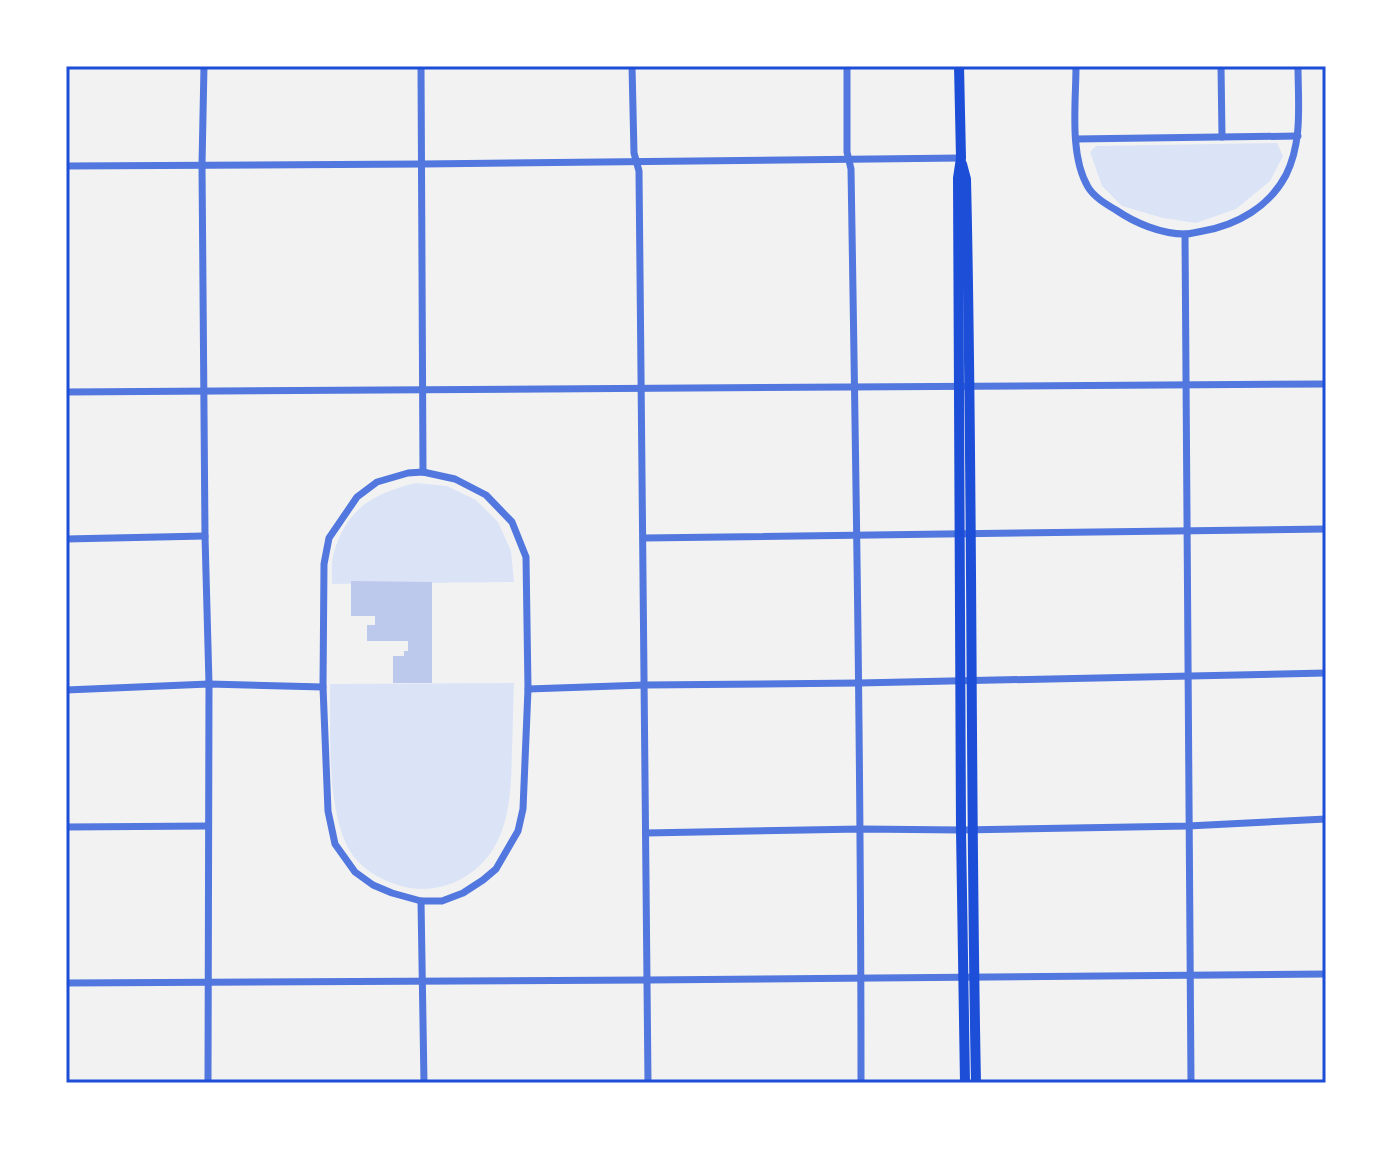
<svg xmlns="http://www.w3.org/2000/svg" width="1392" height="1149" font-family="Poppins,sans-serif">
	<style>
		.green { fill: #dbe4f7 }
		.building { fill: #bdc9ec }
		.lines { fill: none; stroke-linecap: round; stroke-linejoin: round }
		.minor { stroke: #5277de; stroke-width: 7 }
		.secondary { stroke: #1d4ed8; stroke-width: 10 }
		.neatline { fill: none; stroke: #1d4ed8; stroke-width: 3 }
	</style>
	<rect width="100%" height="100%" fill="#f2f2f2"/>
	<!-- green -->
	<g class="green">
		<path d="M 1277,143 L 1283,156 L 1270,181 L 1236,209 L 1196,223 L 1163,218 L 1122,206 L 1102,186 L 1090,152 L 1096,146 Z"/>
		<path d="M 416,483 L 447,486 L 476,500 L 498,522 L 511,551 L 514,582 L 332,584 C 332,574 331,562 334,552 C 347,508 374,493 416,483 Z"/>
		<path d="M 514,683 C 513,705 513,727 512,750 C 511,798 510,851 463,878 C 447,887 429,891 410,888 C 385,883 359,870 347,846 C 326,802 331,732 330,684 Z"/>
	</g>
	<!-- building -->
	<path class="building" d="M 351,581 L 432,582 L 432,683 L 393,683 L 393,656 L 404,656 L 404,651 L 408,651 L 408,641 L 367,641 L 367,625 L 375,625 L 375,616 L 351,616 Z"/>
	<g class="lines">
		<!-- minor -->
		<g class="minor">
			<path d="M 204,66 L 202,165 L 205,536 L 209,684 L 208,1083"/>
			<path d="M 421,66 L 423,472"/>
			<path d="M 632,66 L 634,153 L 639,171 L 648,1083"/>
			<path d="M 847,66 L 847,152 L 851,169 C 856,473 861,778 861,1083"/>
			<path d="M 1076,66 C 1076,102 1069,155 1088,187 C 1094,197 1106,204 1116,210 C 1135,223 1161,234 1185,234 C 1190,234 1197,232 1203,231 C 1237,225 1269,207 1286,175 C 1303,141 1298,102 1298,66"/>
			<path d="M 1221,66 L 1222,137"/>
			<path d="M 1076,139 L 1298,136"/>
			<path d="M 66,166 L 423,164 L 961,158"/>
			<path d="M 1185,234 L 1191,1083"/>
			<path d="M 66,392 L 1326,384"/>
			<path d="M 423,472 L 455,479 L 486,495 L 512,522 L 526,557 L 528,689 L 523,809 L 518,831 L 496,869 L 483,880 L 463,893 L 442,901 L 421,901 L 392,893 L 373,885 L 355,872 L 335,844 L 328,811 L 323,687 L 324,564 L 329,538 L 357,497 L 377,482 L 408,473 Z"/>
			<path d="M 644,538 L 1326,529"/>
			<path d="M 66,539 L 205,536"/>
			<path d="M 528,689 L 645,685 L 859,683 L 1326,673"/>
			<path d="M 66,690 L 209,684 L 323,687"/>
			<path d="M 66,827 L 208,826"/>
			<path d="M 646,833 L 861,829 L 961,830 L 1188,826 L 1326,819"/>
			<path d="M 421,901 L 424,1083"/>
			<path d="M 66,983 L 647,980 L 1326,974"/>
		</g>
		<!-- secondary -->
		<g class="secondary">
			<path d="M 959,66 L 961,158 L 958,178 L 961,830 L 965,1083"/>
			<path d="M 962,164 L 966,179 C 973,480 970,782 976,1083"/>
		</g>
	</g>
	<!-- border -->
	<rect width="1392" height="1149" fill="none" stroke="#ffffff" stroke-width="136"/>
	<rect x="68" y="68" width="1256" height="1013" class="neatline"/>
</svg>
